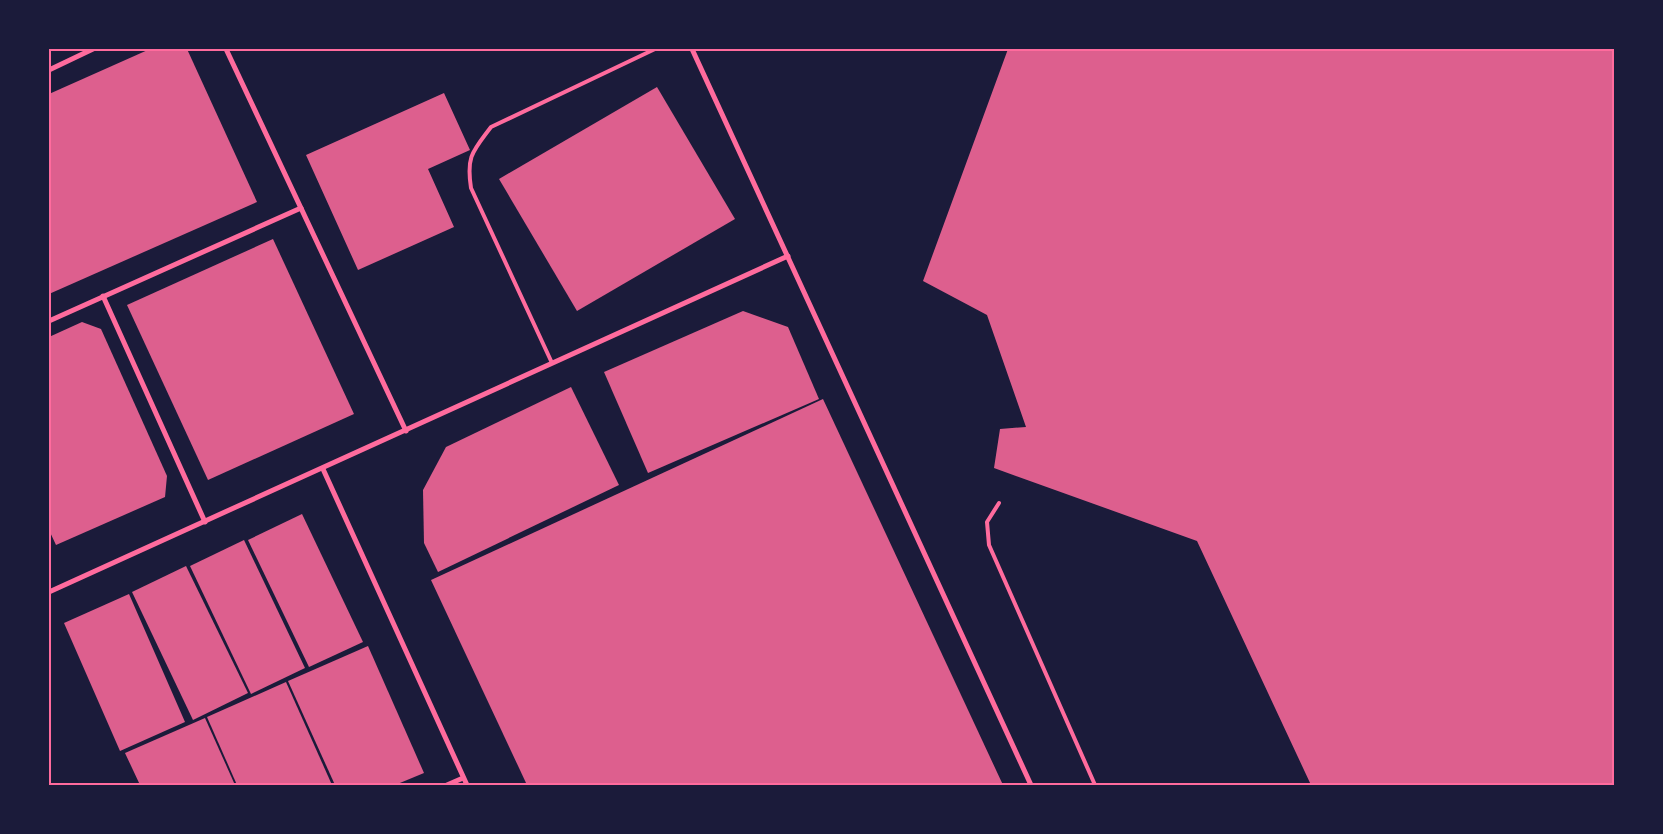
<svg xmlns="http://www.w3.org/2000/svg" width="1663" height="834" font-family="Signika,sans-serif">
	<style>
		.building { fill: #dd5f8e }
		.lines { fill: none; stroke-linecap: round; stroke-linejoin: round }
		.service { stroke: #ff6b9d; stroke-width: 4 }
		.minor { stroke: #ff6b9d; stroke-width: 5 }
		.neatline { fill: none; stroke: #ff6b9d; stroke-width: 2 }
	</style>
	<rect width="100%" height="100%" fill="#1b1b3a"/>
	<!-- building -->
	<g class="building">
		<path d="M 150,49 L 187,49 L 257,202 L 49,294 L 49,94 Z"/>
		<path d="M 1008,49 L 1614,49 L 1614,785 L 1311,785 L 1197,541 L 994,468 L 1000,429 L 1026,427 L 987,315 L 923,281 Z"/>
		<path d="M 657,87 L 735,219 L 577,311 L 499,179 Z"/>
		<path d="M 444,93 L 470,150 L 428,169 L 454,227 L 358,270 L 306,155 Z"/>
		<path d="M 273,239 L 354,414 L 208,480 L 127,305 Z"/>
		<path d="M 743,311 L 788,327 L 819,399 L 648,473 L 604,372 Z"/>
		<path d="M 82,322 L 101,329 L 167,476 L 165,497 L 56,545 L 49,530 L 49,337 Z"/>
		<path d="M 571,387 L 619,485 L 438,572 L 424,543 L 423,490 L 446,447 Z"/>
		<path d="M 823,399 L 1003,785 L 527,785 L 431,580 Z"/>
		<path d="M 302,514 L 363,642 L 309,667 L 248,540 Z"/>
		<path d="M 244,540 L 305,668 L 251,694 L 190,566 Z"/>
		<path d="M 186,566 L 248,693 L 193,720 L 132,592 Z"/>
		<path d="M 129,594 L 185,722 L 120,751 L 64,623 Z"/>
		<path d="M 368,646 L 424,773 L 395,785 L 335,785 L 288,681 Z"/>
		<path d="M 286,682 L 332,785 L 237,785 L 207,717 Z"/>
		<path d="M 205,718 L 235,785 L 140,785 L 125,753 Z"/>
	</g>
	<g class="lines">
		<!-- service -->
		<g class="service">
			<path d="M 552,363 L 471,188 C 466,156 473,151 491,127 L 655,49"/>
			<path d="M 999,503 L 987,522 L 989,545 L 1095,785"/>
		</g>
		<!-- minor -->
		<g class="minor">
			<path d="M 226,49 L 406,431"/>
			<path d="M 692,49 L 1031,785"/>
			<path d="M 49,70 L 93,49"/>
			<path d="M 103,296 L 205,522"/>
			<path d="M 49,321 L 301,208"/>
			<path d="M 323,469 L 467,785"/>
			<path d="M 49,592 L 788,256"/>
			<path d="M 447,785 L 463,778"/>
		</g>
	</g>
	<!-- border -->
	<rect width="1663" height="834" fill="none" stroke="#1b1b3a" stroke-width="100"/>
	<rect x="50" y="50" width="1563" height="734" class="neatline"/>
</svg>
